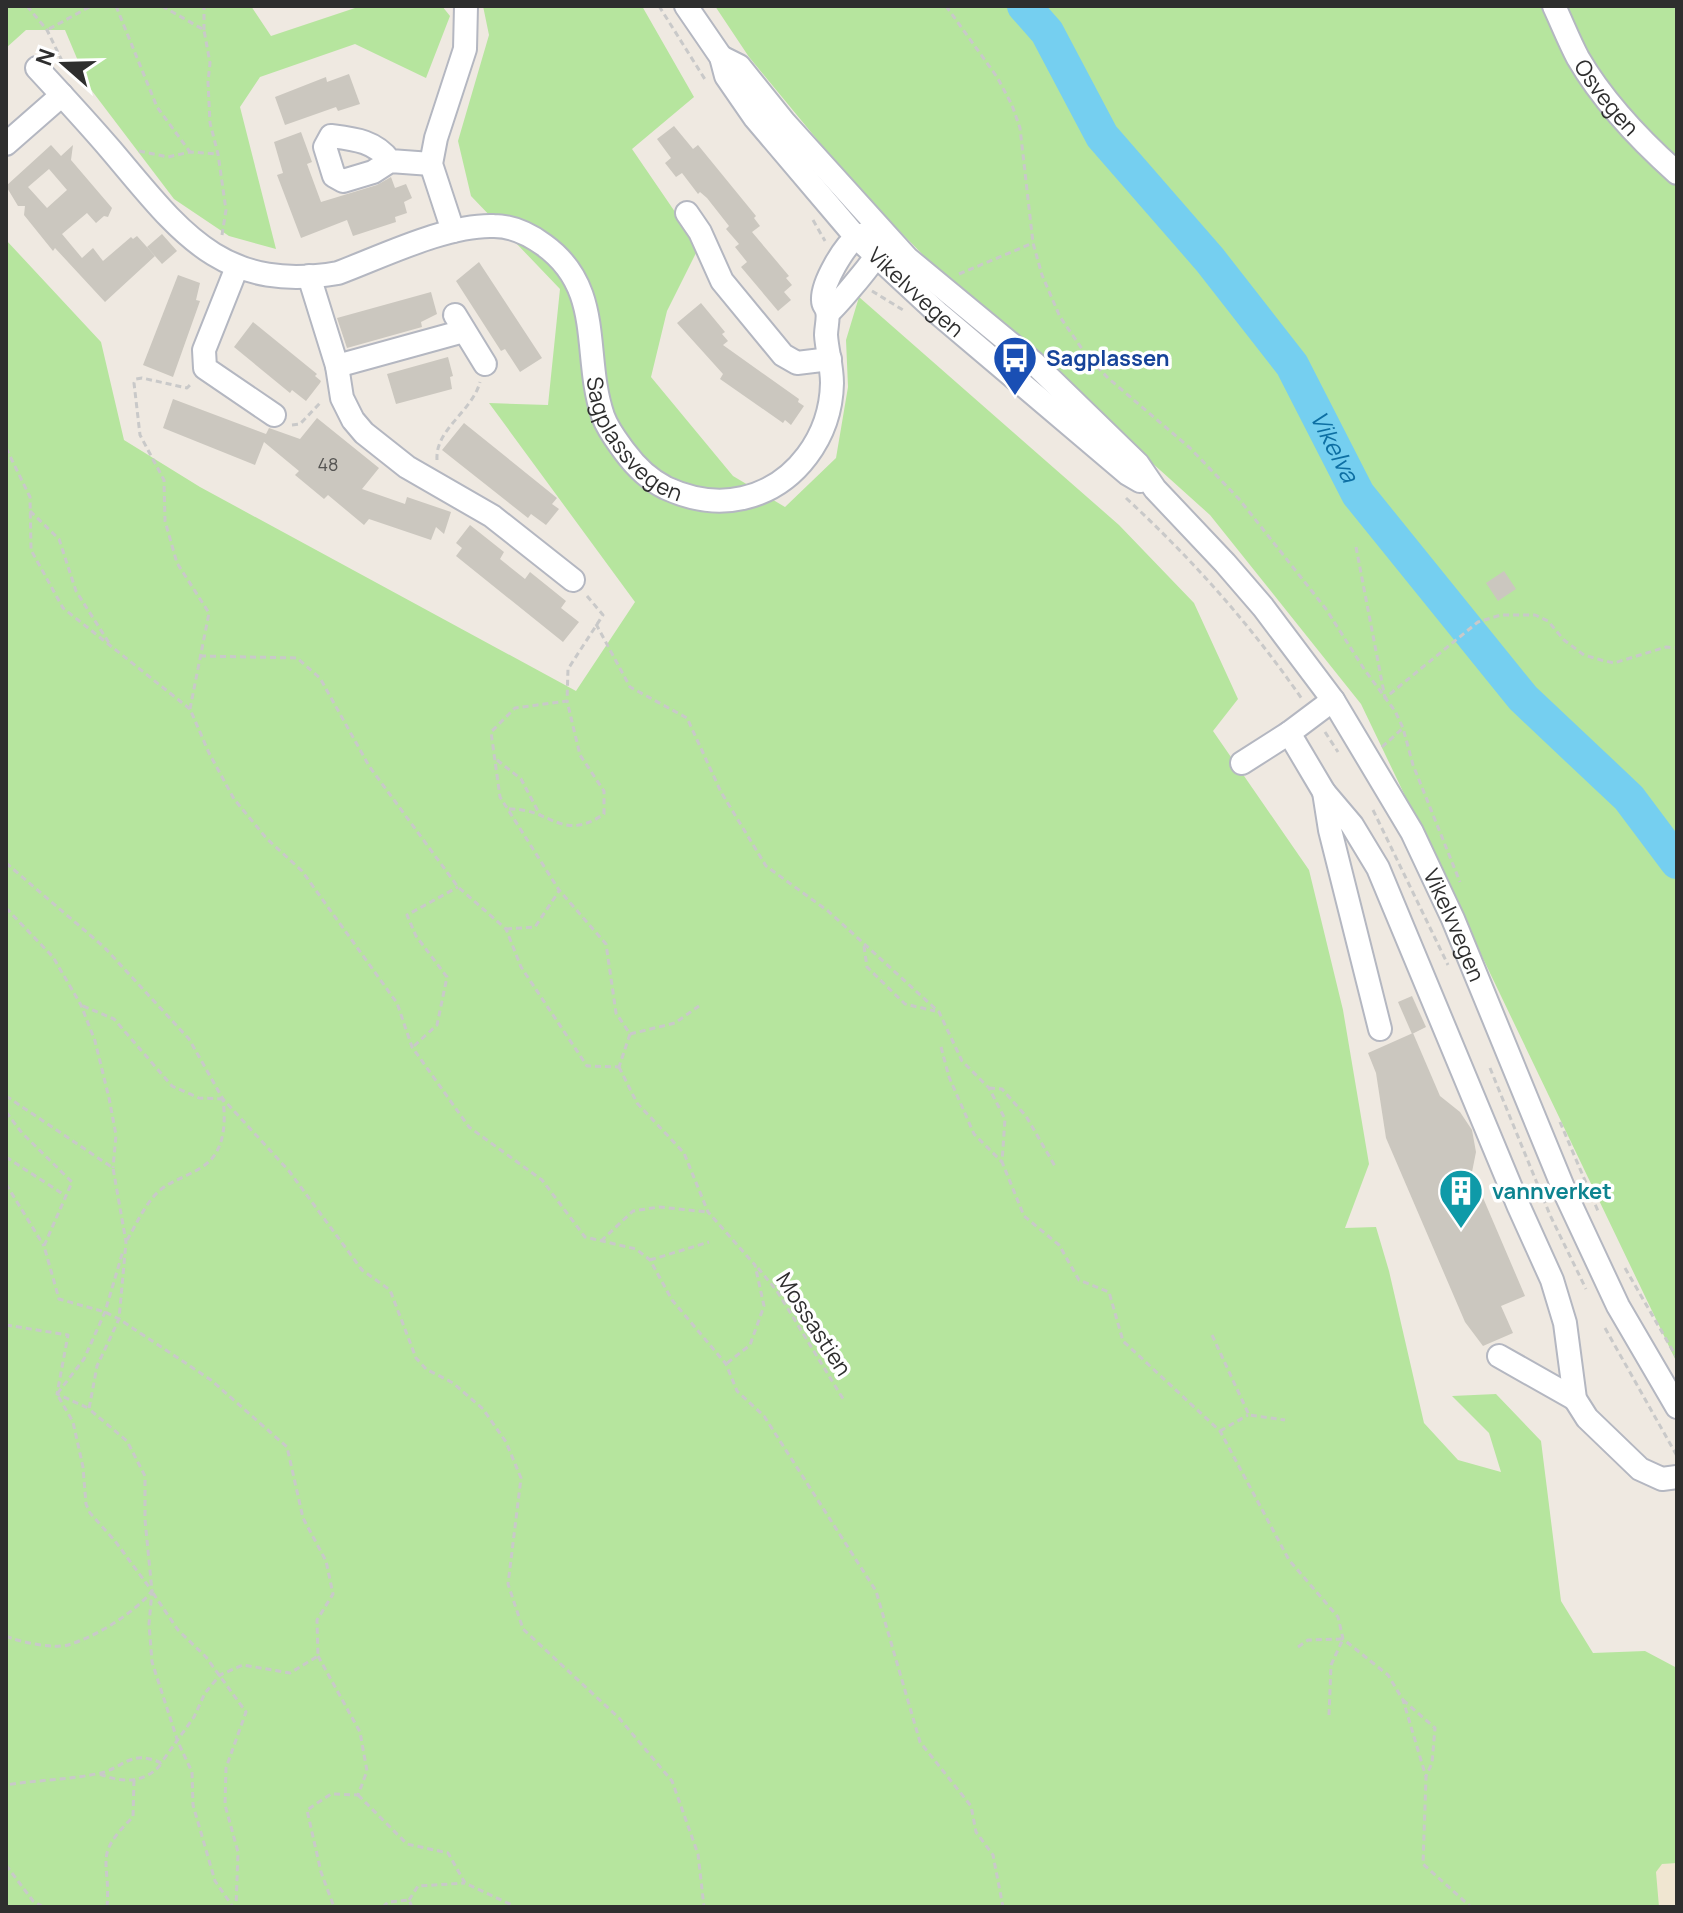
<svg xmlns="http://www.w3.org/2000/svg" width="1683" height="1913" font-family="Manrope,sans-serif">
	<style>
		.education { fill: #f0e6d1 }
		.green { fill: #b6e59e }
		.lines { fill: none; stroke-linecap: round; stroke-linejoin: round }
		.river { stroke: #75cff0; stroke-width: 34 }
		.building { fill: #cbc7bf; fill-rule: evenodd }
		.minor-casing { stroke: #b4b7c1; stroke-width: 26 }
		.path { stroke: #c9c9c9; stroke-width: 3; stroke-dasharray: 6 4; stroke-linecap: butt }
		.minor { stroke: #fff; stroke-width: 22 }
		.labels { text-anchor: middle; stroke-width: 7; stroke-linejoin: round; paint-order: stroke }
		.number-label { font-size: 18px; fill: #555452 }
		.street-label { font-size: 22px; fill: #2e2e2e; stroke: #fff }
		.transit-label { font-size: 22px; font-weight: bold; fill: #164399; stroke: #fff; text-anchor: start }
		.culture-label { font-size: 22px; font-weight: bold; fill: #0d838f; stroke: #fff; text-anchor: start }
		.water-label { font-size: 24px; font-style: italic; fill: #0d6fa3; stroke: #fff }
	</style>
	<rect width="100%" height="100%" fill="#efe9e1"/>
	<!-- education -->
	<path class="education" d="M 1677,1857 L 1677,1907 L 1646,1907 L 1650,1860 Z"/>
	<!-- green -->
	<g class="green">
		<path d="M 6,6 L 251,6 L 271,36 L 361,6 L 442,6 L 450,16 L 426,78 L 355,44 L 260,77 L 240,107 L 276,249 L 229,236 L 174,199 L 89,87 L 65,30 L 26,30 L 6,48 Z"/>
		<path d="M 483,6 L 642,6 L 694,97 L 632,149 L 699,247 L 667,311 L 651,377 L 733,476 L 785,507 L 836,458 L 848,387 L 846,340 L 859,297 L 1119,525 L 1194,603 L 1238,699 L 1213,731 L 1309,870 L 1343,1010 L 1369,1164 L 1345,1228 L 1376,1227 L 1389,1271 L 1424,1423 L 1458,1460 L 1501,1472 L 1489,1433 L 1452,1396 L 1496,1394 L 1541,1441 L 1561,1601 L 1593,1653 L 1645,1651 L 1677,1668 L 1677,1863 L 1662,1864 L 1656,1872 L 1659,1907 L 6,1907 L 6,240 L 101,342 L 124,440 L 200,487 L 576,691 L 635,602 L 489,403 L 548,405 L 560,289 L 471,196 L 458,141 L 489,35 Z"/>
		<path d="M 715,6 L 1677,6 L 1677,1363 L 1361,704 L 1210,515 L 941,273 L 857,188 L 749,57 Z"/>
	</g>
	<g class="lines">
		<!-- river -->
		<path class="river" id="s1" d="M 1024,6 L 1047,32 L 1102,136 L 1210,260 L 1292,365 L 1358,494 L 1523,698 L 1629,798 L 1677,862"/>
	</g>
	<!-- building -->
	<g class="building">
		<path d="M 349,74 L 360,104 L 338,111 L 336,107 L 285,125 L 275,97 L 326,77 L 327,82 Z"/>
		<path d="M 674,126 L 693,149 L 698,145 L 756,216 L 754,218 L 760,226 L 752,232 L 789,276 L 786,278 L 792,285 L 784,292 L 791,300 L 778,311 L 741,267 L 747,262 L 735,247 L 739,244 L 726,229 L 729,226 L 707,198 L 700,192 L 698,194 L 682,173 L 676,177 L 665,163 L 671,158 L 657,139 Z"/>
		<path d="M 301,132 L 312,162 L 307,164 L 321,202 L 377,185 L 391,177 L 395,188 L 406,184 L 412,198 L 404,202 L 407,213 L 395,217 L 396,222 L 353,236 L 347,220 L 301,238 L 277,175 L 283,173 L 274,142 Z"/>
		<path d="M 51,145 L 61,156 L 73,145 L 71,160 L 112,208 L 108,217 L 104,216 L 96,223 L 87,213 L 62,234 L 82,258 L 93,248 L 103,261 L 131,237 L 133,239 L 137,236 L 155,256 L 105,302 L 55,248 L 53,251 L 24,215 L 25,206 L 18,206 L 6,186 ZM 49,169 L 67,190 L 47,208 L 28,187 Z"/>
		<path d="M 162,234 L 177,251 L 162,264 L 147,247 Z"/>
		<path d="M 479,262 L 542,358 L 520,372 L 505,349 L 501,351 L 456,281 Z"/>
		<path d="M 178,275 L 200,283 L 196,300 L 200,301 L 173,377 L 143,365 Z"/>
		<path d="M 431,292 L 437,314 L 421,322 L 422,327 L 347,348 L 337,318 Z"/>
		<path d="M 701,303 L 725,332 L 722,334 L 728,341 L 723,345 L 799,399 L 798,402 L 804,406 L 791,425 L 785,420 L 783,423 L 720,379 L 723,374 L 677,323 Z"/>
		<path d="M 253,322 L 317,374 L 315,376 L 321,381 L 320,383 L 306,401 L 292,390 L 290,393 L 234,347 Z"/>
		<path d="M 448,357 L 453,376 L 450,377 L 452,389 L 396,404 L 387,374 Z"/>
		<path d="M 173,399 L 266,434 L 269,428 L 300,439 L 317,418 L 379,468 L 362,489 L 405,504 L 407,497 L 451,512 L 444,534 L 436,527 L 431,540 L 369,519 L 364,525 L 328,495 L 324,499 L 295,475 L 299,471 L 264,442 L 255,465 L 163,428 Z"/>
		<path d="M 464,423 L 557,498 L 552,504 L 559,509 L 546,525 L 531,514 L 528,518 L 442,450 Z"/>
		<path d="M 470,525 L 504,552 L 500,559 L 525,579 L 530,572 L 566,601 L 561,608 L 579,622 L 563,642 L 456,556 L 462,548 L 456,543 Z"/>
		<path d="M 1504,571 L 1516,589 L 1498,601 L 1486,583 Z"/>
		<path d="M 1412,996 L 1426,1027 L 1412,1034 L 1398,1002 Z"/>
		<path d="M 1413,1033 L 1440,1096 L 1460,1112 L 1472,1130 L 1476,1152 L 1472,1172 L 1525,1296 L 1501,1306 L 1513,1333 L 1483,1346 L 1465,1322 L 1386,1138 L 1376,1073 L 1368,1053 Z"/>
	</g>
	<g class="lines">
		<!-- minor casing -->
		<g class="minor-casing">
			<g id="minor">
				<path id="s2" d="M 686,6 L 721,57 L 726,76 L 755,118 L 856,237 L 939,314 L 1128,474 L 1140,481"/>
				<path id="s3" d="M 1554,6 C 1562,23 1569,41 1578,58 C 1603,101 1640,140 1677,173"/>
				<path id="s4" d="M 721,57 L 739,66 L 784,122 L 907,258 L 1034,363 L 1138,464 L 1155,489 L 1225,563 L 1263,607 L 1333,700 L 1412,832 L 1453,919 L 1567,1197 L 1618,1306 L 1677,1407"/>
				<path id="s5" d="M 37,68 C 62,95 87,122 111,150 C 178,229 221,294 338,273 C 381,257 448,224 494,226 C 512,226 529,234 544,245 C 605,289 582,355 603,416 C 608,430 617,441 625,452 C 636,467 650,480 666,488 C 690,499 717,504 743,498 C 796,486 831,436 832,383 C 832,366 827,351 826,335 C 826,327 829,318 827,311 C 825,304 823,306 823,300 C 822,283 844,246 857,237 C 863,233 874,232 881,230"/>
				<path d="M 6,144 L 62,95"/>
				<path d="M 390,161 L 373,172 L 343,181 L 334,176 L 325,147 L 331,136 C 355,139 375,141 390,161 L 431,164"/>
				<path d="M 687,213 L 700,232 L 722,281 L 783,355 L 797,363 L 830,359"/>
				<path d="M 453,231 L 431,164 L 436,138 L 465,49 L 466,6"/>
				<path d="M 237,267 L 204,350 L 205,368 L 274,415"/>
				<path d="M 309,276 L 337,366 L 342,398 L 353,420 L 364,433 L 407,467 L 492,516 L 573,580"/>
				<path d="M 828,313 C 834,309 871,265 875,257 C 876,256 877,246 878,244"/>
				<path d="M 455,315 L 485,364"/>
				<path d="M 337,366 L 464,331"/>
				<path d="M 1333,700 L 1289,733 L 1324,792 L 1352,825 L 1378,868 L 1519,1207 L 1552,1280 L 1565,1323 L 1575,1399 L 1587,1418 L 1640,1469 L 1662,1479 L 1677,1477"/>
				<path d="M 1242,763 L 1289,733"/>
				<path d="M 1324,792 L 1330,830 L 1380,1029"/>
				<path d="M 1499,1356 L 1575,1399"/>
			</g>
		</g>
		<!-- path -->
		<g class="path">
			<path d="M 27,6 L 47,30 L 65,67"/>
			<path d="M 116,6 L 157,107 L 190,152"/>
			<path d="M 162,6 L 204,30 L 210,63 L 208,82 L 210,123 L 218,154 L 226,210 L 222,235"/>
			<path d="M 659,6 L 706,81"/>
			<path d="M 946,6 L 997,77 L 1012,105 L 1020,128 L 1033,243 L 1042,275 L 1060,317 L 1087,356 L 1108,378 L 1190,448 L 1239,499 L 1326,609 L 1364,669 L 1395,711 L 1403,728 L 1413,765 L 1460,882"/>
			<path d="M 49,29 L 91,6"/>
			<path d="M 204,30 L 204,6"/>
			<path d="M 139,151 L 168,157 L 190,152 L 218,154"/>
			<path d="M 813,220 L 825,241"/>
			<path d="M 959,274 L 1033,243"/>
			<path d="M 872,291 L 903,310"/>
			<path d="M 292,425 L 300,424 L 322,401"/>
			<path d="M 6,448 L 30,497 L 31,550 L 63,608 L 190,709 L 209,753 L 234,799 L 267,839 L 302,871 L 397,1003 L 412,1047 L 469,1127 L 542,1180 L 585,1237 L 636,1249 L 650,1260 L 672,1300 L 726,1364 L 737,1391 L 764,1416 L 876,1591 L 920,1742 L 971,1806 L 976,1832 L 993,1855 L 1003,1907"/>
			<path d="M 437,460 C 435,429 472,412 480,382"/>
			<path d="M 1126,498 C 1192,559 1250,624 1302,699"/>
			<path d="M 30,511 L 59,539 L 76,591 L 111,646"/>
			<path d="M 1356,547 L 1385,698 L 1478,622 L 1501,615 L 1535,615 L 1548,621 L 1564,640 L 1584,655 L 1601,660 L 1614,663 L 1666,647 L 1677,648"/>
			<path d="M 587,596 L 603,615 L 568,669 L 567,701 L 515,708 L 491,732 L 500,797 L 559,890 L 606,944 L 616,1013 L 630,1034 L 619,1067"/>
			<path d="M 596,624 L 630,687 L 687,718 L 721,792 L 766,866 L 828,911 L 939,1012 L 962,1061 L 989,1088 L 1005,1119 L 1002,1162 L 1024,1216 L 1059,1245 L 1079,1280 L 1109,1292 L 1123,1341 L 1220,1431 L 1289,1560 L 1338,1617 L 1343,1639 L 1388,1675 L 1403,1700 L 1426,1777 L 1423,1864 L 1471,1907"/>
			<path d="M 200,656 L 297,658 L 320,678 L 369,766 L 458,887 L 506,929 L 521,967 L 587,1066 L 619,1067"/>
			<path d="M 190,709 L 209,613 L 177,563 L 165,521 L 164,480 L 140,435 L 134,383 L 136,379 L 142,378 L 187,388 L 191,384"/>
			<path d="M 1325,732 L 1338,752"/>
			<path d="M 1382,747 L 1403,728"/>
			<path d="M 497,760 L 521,779 L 540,815"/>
			<path d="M 509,809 C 551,808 561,843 604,814 L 604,791 L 580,755 L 567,701"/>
			<path d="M 1373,810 L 1448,965"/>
			<path d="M 6,863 L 104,947 L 189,1039 L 223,1099 L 289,1171 L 362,1270 L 390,1290 L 416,1358 L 426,1369 L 453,1383 L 483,1409 L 506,1442 L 521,1478 L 508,1584 L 523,1629 L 619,1718 L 672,1781 L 698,1854 L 704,1907"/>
			<path d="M 6,908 L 53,957 L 81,1005 L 95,1041 L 109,1098 L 116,1135 L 113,1168"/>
			<path d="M 506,929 L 535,927 L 559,891"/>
			<path d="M 864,946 L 867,967 L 905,1004 L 935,1011"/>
			<path d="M 83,1006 L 114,1019 L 172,1086 L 199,1098 L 223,1099"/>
			<path d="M 630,1034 L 675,1023 L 699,1006"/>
			<path d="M 414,1046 L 437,1025 L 447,977 L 416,936 L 407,915 L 458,887"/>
			<path d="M 941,1047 L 949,1077 L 974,1134 L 1002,1162"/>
			<path d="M 619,1067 L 637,1103 L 684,1153 L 708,1212 L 755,1265 L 764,1306 L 750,1345 L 726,1364"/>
			<path d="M 1490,1068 L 1550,1215 L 1586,1289"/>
			<path d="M 989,1088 L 1002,1089 L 1026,1116 L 1056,1168"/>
			<path d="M 6,1096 L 113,1168 L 126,1242 L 119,1319 L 97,1366 L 89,1409 L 127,1441 L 145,1476 L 145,1520 L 152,1591 L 149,1624 L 152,1662 L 178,1742 L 192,1772 L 193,1805 L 215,1881 L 233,1907"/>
			<path d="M 6,1112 L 22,1133 L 72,1182 L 44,1246 L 59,1299 L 105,1312 L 119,1319 L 211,1380 L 287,1447 L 303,1518 L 326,1561 L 333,1594 L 317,1620 L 318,1656 L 290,1673 L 243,1665 L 220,1675 L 205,1693 L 194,1717 L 161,1763 C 129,1748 123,1770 96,1774 C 66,1780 36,1780 6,1785"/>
			<path d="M 1560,1122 L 1598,1211"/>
			<path d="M 6,1157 L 66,1196"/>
			<path d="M 6,1184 L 44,1246"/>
			<path d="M 127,1240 C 136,1225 145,1204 158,1192 C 171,1180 187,1177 202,1167 C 225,1153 226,1123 223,1099"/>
			<path d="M 601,1241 L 633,1211 L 659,1207 L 708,1212"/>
			<path d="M 650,1260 L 709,1242"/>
			<path d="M 758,1268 L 777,1291 L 845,1402"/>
			<path d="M 1625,1268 L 1677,1358"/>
			<path d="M 6,1325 L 68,1335 L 57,1394 L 88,1408"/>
			<path d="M 1605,1328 L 1677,1456"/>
			<path d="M 1212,1335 L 1249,1415 L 1285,1420"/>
			<path d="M 1220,1431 L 1248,1415"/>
			<path d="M 153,1593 L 178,1630 L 206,1657 L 246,1712 L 226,1768 L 225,1805 L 238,1852 L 236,1907"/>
			<path d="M 6,1636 C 18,1642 55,1649 68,1645 C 97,1636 133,1614 152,1591 L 115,1541 L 90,1513 L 86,1504 L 83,1467 L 73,1422 L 57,1394 L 84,1359 L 105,1312 L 123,1251"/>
			<path d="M 1298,1647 L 1308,1640 L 1343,1639 L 1331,1665 L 1329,1715"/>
			<path d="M 318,1656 L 360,1732 L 367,1771 L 358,1795 L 331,1794 L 307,1810 L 321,1872 L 334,1907"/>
			<path d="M 1403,1700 L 1435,1728 L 1432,1763 L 1426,1776"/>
			<path d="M 100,1774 C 121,1783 145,1784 161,1764"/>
			<path d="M 358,1795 L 407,1844 L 448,1853 L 465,1883 L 516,1907"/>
			<path d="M 6,1865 L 33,1901 L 43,1907"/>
			<path d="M 409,1900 L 418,1886 L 465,1883"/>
			<path d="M 107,1907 C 111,1859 92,1857 133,1817 L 134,1780"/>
			<path d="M 383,1907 L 388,1902 L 409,1900 L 412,1907"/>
		</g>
		<!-- minor -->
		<use href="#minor" class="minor"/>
	</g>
	<!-- icons -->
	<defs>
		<g id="bus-pin" transform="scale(2.3)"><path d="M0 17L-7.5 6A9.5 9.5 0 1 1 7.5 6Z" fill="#1a4fb4" stroke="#fff"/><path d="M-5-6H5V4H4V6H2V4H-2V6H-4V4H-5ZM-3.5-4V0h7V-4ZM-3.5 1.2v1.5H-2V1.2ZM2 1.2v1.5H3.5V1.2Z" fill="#fff"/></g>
		<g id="building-pin" transform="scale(2.3)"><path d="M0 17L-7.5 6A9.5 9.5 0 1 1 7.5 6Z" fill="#0f9aa8" stroke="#fff"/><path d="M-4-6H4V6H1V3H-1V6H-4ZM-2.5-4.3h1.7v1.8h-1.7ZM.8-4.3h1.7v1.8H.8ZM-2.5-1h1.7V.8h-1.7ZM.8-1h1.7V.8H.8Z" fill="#fff"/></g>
	</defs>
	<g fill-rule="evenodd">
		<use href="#bus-pin" x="1015" y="358"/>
		<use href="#building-pin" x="1461" y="1191"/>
	</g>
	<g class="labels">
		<!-- number labels -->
		<g class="number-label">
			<text x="328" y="471">48</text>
		</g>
		<!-- street labels -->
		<g class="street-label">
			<text dy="8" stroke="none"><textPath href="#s3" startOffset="106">Osvegen</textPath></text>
			<text dy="8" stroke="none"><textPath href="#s2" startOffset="370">Vikelvvegen</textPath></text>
			<text dy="8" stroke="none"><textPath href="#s5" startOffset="828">Sagplassvegen</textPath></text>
			<text dy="8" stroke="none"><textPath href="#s4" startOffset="1148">Vikelvvegen</textPath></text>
			<text transform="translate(814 1324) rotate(57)" y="8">Mossastien</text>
		</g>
		<!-- transit labels -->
		<g class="transit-label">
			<text x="1046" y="366">Sagplassen</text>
		</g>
		<!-- culture labels -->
		<g class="culture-label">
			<text x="1492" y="1199">vannverket</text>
		</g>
		<!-- water labels -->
		<g class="water-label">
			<text dy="8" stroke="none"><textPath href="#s1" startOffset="542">Vikelva</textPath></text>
		</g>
	</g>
	<!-- border -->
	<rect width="1683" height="1913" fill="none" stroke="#2e2e2e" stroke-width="16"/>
	<!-- north arrow -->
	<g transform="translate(64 64) rotate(290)" stroke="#ffffff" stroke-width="6" paint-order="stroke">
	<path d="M0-6L14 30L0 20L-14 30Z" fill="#2e2e2e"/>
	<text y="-12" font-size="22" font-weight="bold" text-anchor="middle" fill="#2e2e2e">N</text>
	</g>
</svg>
